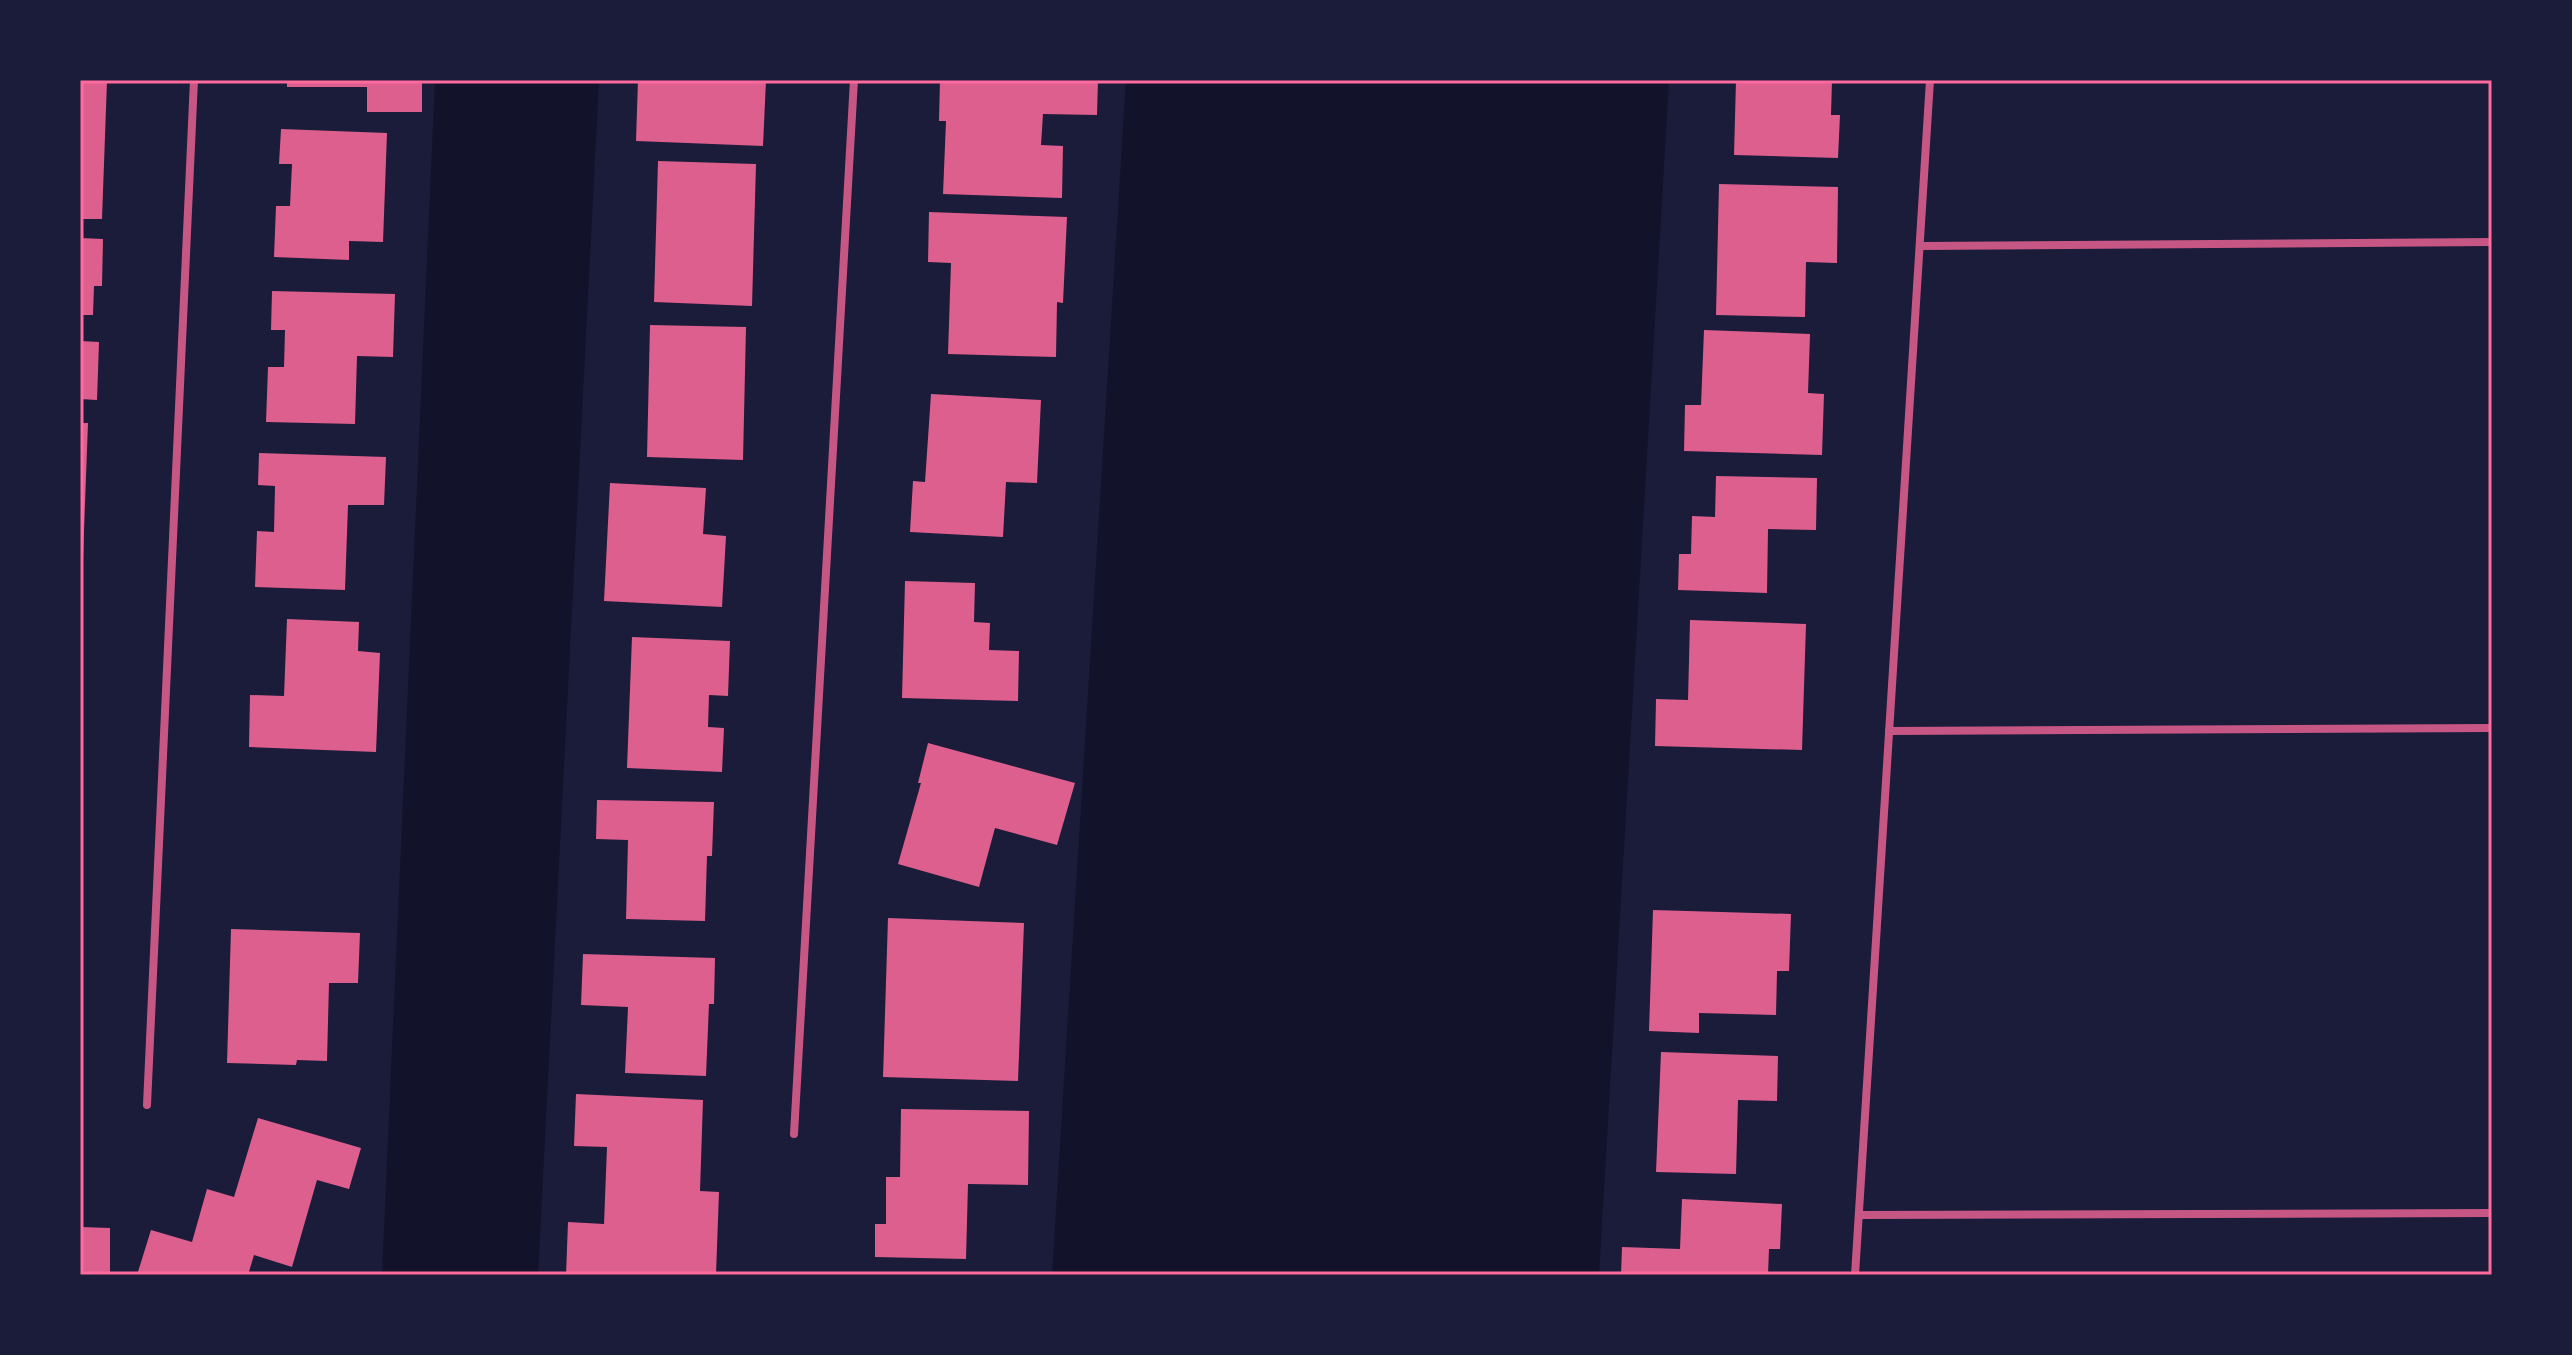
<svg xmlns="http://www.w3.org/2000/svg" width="2572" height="1355" font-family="Commissioner,sans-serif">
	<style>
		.water { fill: #12122b }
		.building { fill: #dd5f8e }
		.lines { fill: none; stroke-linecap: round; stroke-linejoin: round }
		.minor { stroke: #c65784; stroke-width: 8 }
		.neatline { fill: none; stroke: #ff6b9d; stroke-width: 3 }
	</style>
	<rect width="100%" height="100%" fill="#1b1b3a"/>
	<!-- water -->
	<g class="water">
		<path d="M 435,80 L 599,80 L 538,1275 L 382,1275 Z"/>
		<path d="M 1126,80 L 1669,80 L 1599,1275 L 1052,1275 Z"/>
	</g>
	<!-- building -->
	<g class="building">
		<path d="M 80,80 L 107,81 L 102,219 L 80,219 Z"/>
		<path d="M 287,80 L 422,80 L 422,112 L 367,112 L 367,87 L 287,87 Z"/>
		<path d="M 638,80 L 766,80 L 763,146 L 636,141 Z"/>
		<path d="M 940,80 L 1098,80 L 1097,115 L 1043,114 L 1041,145 L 1063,146 L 1062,198 L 943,194 L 946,121 L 939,121 Z"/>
		<path d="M 1736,80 L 1832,80 L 1831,115 L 1840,115 L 1838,158 L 1734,155 Z"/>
		<path d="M 281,129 L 387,133 L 383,242 L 349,241 L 349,260 L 274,257 L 276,206 L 290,206 L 292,164 L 279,164 Z"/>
		<path d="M 658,161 L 756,164 L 752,306 L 654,302 Z"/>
		<path d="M 1719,184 L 1838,187 L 1837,263 L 1806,262 L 1805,317 L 1716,315 Z"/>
		<path d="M 929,212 L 1067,217 L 1063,303 L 1057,302 L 1056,357 L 948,354 L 951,263 L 928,262 Z"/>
		<path d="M 80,238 L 103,239 L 102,286 L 94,286 L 93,315 L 80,315 Z"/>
		<path d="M 272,291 L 395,294 L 393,357 L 357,356 L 355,424 L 266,422 L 268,367 L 284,367 L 285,330 L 271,330 Z"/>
		<path d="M 650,325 L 746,327 L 743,460 L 647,457 Z"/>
		<path d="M 1704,330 L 1810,334 L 1808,393 L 1824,394 L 1822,455 L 1684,451 L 1685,405 L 1701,405 Z"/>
		<path d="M 80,341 L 99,342 L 97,400 L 80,399 Z"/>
		<path d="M 931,394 L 1041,400 L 1037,483 L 1006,482 L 1003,537 L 910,532 L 913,481 L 925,482 Z"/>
		<path d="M 80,423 L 88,423 L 83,558 L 80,558 Z"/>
		<path d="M 259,453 L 386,457 L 384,505 L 348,505 L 345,590 L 255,587 L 257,531 L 274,532 L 275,486 L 258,485 Z"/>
		<path d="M 1716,476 L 1817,478 L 1816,530 L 1768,529 L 1767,593 L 1678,590 L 1679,554 L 1691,554 L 1692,516 L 1715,517 Z"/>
		<path d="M 610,483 L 706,488 L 703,534 L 726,536 L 722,607 L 604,601 Z"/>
		<path d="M 905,581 L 975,583 L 974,622 L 990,623 L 989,650 L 1019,651 L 1018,701 L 902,698 Z"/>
		<path d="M 287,619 L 359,622 L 358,651 L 380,653 L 376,752 L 249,747 L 250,695 L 284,696 Z"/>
		<path d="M 1690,620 L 1806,624 L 1802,750 L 1655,746 L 1656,699 L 1688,700 Z"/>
		<path d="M 632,637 L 730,641 L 728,696 L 709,695 L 708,727 L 724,728 L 722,772 L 627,768 Z"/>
		<path d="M 928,743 L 1075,783 L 1057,845 L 995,828 L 979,887 L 898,864 L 921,783 L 918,783 Z"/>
		<path d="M 597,800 L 714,802 L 712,856 L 707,856 L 705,921 L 626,919 L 628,840 L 596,839 Z"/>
		<path d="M 1653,910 L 1791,914 L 1789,971 L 1777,971 L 1776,1015 L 1699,1013 L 1699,1033 L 1649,1031 Z"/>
		<path d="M 888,918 L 1024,923 L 1018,1081 L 883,1077 Z"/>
		<path d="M 231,929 L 360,933 L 358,983 L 329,983 L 327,1061 L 297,1060 L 296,1065 L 227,1063 Z"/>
		<path d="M 583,954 L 715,958 L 714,1004 L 709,1004 L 706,1076 L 625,1073 L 628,1007 L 581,1005 Z"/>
		<path d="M 1661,1052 L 1778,1056 L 1777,1101 L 1738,1100 L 1736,1174 L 1656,1172 Z"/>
		<path d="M 576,1094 L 703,1100 L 700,1191 L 719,1192 L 716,1275 L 566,1275 L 568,1222 L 604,1224 L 607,1147 L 574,1146 Z"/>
		<path d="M 901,1109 L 1029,1111 L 1028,1185 L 968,1184 L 966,1259 L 875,1257 L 875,1224 L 886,1224 L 886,1177 L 900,1177 Z"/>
		<path d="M 258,1118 L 361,1148 L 349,1189 L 317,1180 L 292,1267 L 254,1255 L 248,1275 L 137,1275 L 151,1230 L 192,1242 L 207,1189 L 234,1197 Z"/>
		<path d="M 1682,1199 L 1782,1204 L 1780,1249 L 1769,1249 L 1768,1275 L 1621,1275 L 1622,1247 L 1680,1249 Z"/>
		<path d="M 80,1227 L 110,1228 L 110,1275 L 80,1275 Z"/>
	</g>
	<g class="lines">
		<!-- minor -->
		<g class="minor">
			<path d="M 1920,246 L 2492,242"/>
			<path d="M 1889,731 L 2492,728"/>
			<path d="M 147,1105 L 194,80"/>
			<path d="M 794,1134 L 854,80"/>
			<path d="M 1859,1215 L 2492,1213"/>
			<path d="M 1855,1275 L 1930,80"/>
		</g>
	</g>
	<!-- border -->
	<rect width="2572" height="1355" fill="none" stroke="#1b1b3a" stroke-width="164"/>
	<rect x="82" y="82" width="2408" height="1191" class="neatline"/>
</svg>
